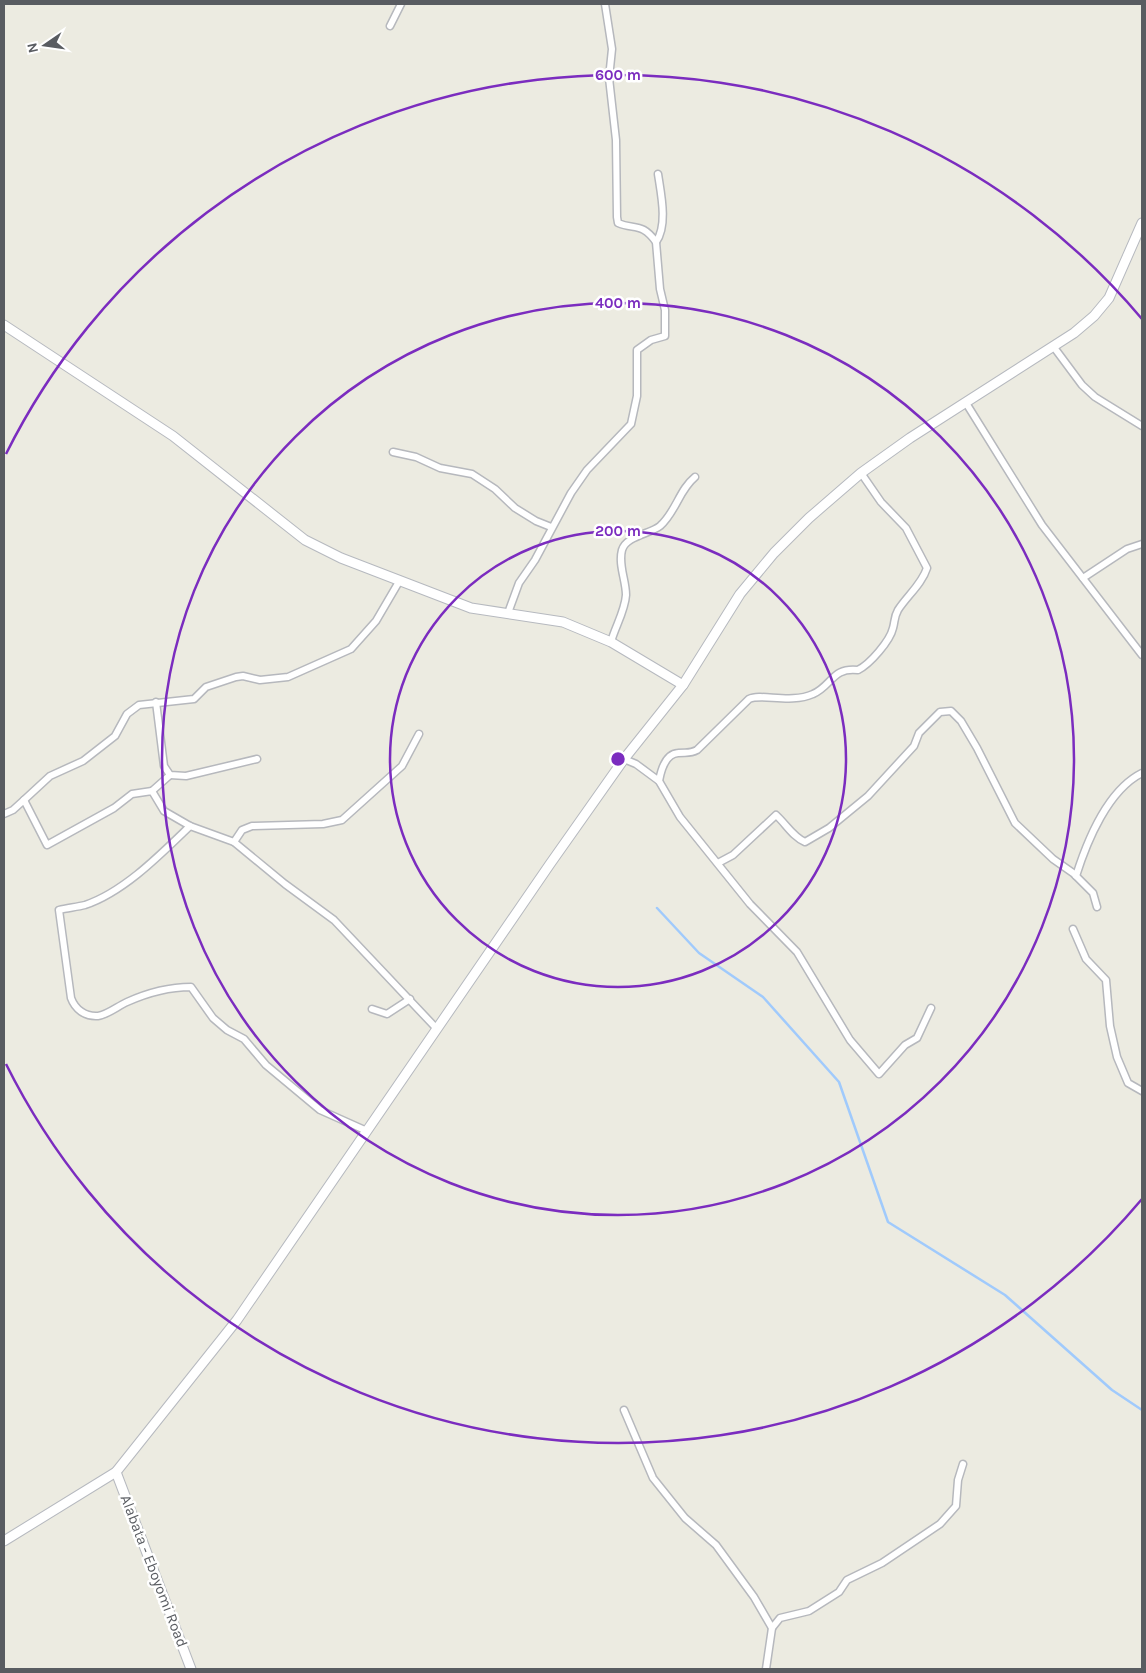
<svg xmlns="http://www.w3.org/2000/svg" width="1146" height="1673" font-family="Karla,sans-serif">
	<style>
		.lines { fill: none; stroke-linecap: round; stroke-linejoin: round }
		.stream { stroke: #a0cafc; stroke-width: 2.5 }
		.street-casing { stroke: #b6b8bd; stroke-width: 9 }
		.secondary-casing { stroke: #b6b9bf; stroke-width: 11 }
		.street { stroke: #fff; stroke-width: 6 }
		.secondary { stroke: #fff; stroke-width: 9 }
		.ring { fill: none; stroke: #7b2cbf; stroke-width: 2.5 }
		.labels { text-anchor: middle; stroke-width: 5; stroke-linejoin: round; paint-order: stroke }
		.street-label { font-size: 15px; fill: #595c61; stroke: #fff }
		.centre { fill: #7b2cbf; stroke: #fff; stroke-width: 2.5 }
		.ring-label { font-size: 15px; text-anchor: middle; font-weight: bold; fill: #7b2cbf; stroke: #fff; stroke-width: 5; stroke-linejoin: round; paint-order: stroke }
	</style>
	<rect width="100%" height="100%" fill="#ecebe1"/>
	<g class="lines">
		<!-- stream -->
		<path class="stream" d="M 657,908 L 699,953 L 763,997 L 839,1082 L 888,1222 L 1005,1295 L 1112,1390 L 1142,1410"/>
		<!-- street casing -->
		<g class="street-casing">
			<g id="street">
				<path d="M 390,26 L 401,4"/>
				<path d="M 656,242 C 668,225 661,194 658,174"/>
				<path d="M 1053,346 L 1082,385 L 1095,397 L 1142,426"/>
				<path d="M 966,403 L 1042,525 L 1142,655"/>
				<path d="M 393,452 L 416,457 L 440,468 L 472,474 L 495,489 L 515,508 L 536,521 L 551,527"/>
				<path d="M 1083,578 L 1127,549 L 1142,544"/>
				<path d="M 508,613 L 519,583 L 535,560 L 571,493 L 587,470 L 631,424 L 637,396 L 637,350 L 651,340 L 665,336 L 665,310 L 660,289 L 656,242 C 642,222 634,230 618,223 L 617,217 L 616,140 L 609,78 L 612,49 L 605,4"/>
				<path d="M 611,642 C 615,627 625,611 626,595 C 626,580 618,565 622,550 C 626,536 650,534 660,526 C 676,512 679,490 695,477"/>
				<path d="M 156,702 L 164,766 L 170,775 L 186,776 L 257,759"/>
				<path d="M 419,734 L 402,766 L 342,820 L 323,824 L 252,826 L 242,830 L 234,842 L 285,884 L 334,920 L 437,1029"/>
				<path d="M 624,759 L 636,764 L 659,781 L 680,817 L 750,904 L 797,952 L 850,1040 L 879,1074 L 905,1045 L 917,1038 L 931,1008"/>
				<path d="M 659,781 C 661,770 665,754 678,753 C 686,752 690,754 697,750 L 749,699 C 761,693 791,704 813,694 C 832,686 832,667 858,670 C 870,664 890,641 893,628 C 895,621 894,617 898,610 C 907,596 922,584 927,568 L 906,528 L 881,502 L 861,473"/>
				<path d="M 152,791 L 170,775"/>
				<path d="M 24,800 L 50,776 L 83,761 L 115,736 L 127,714 L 139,705 L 194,699 L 206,687 L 236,677 L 243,676 L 260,680 L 288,677 L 351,649 L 376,621 L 400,580"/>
				<path d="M 4,814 L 13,810 L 24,800 L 47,845 L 114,808 L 132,794 L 152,791 L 164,811 L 190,826 L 234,842"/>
				<path d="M 190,826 C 161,854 124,892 85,905 C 77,907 67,908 59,910 L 71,998 C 75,1009 85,1017 98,1016 C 107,1015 118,1006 127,1002 C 147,993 168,987 191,987 L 213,1018 L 227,1030 L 244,1039 L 266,1065 L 320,1110 L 367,1131"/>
				<path d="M 718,863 L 733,855 L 776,815 C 786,824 793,837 805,842 L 829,828 L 868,796 L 914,746 L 919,733 L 940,712 L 951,711 L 961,721 L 977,748 L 1015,823 L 1053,859 L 1073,873 L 1093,893 L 1097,907"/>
				<path d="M 1076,876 C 1087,841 1108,790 1142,773"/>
				<path d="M 1073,929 L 1086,959 L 1106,980 L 1110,1026 L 1117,1057 L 1128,1083 L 1142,1091"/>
				<path d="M 372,1009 L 387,1014 L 410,999"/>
				<path d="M 624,1410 L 653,1478 L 685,1518 L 716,1545 L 754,1597 L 772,1628 L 780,1618 L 809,1611 L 839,1592 L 847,1580 L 882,1563 L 940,1524 L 956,1506 L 958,1480 L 963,1464"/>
				<path d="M 766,1669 L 772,1628"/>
			</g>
		</g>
		<!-- secondary casing -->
		<g class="secondary-casing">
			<g id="secondary">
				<path d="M 4,325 L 173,436 L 305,540 L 341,558 L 471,608 L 563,622 L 611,642 L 683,685"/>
				<path d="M 116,1472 L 191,1669"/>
				<path d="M 4,1541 L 116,1472 L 237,1320 L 550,864 L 624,759 L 683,685 L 740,594 L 774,553 L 809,518 L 861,473 L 910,438 L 1074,333 L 1094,316 L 1109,298 L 1142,223"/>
			</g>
		</g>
		<!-- street -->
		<use href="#street" class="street"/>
		<!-- secondary -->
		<use href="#secondary" class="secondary"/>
	</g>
	<!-- distance rings -->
	<g class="ring">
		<circle cx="618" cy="759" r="228"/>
		<circle cx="618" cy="759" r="456"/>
		<path d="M1142 1199A684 684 0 0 1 6 1064M6 454A684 684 0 0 1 1142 319"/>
	</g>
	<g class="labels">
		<!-- street labels -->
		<g class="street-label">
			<text transform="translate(154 1571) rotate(69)" y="5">Alabata - Eboyomi Road</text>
		</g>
	</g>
	<circle cx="618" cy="759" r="8" class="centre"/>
	<g class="ring-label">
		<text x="618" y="80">600 m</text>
		<text x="618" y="308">400 m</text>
		<text x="618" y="536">200 m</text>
	</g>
	<!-- border -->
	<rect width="1146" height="1673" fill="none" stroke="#595c61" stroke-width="10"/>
	<!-- north arrow -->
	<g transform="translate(45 45) rotate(257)" stroke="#ffffff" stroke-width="4" paint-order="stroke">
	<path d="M0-4L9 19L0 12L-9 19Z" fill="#595c61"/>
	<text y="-8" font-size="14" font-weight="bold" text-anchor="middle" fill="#595c61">N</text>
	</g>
</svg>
